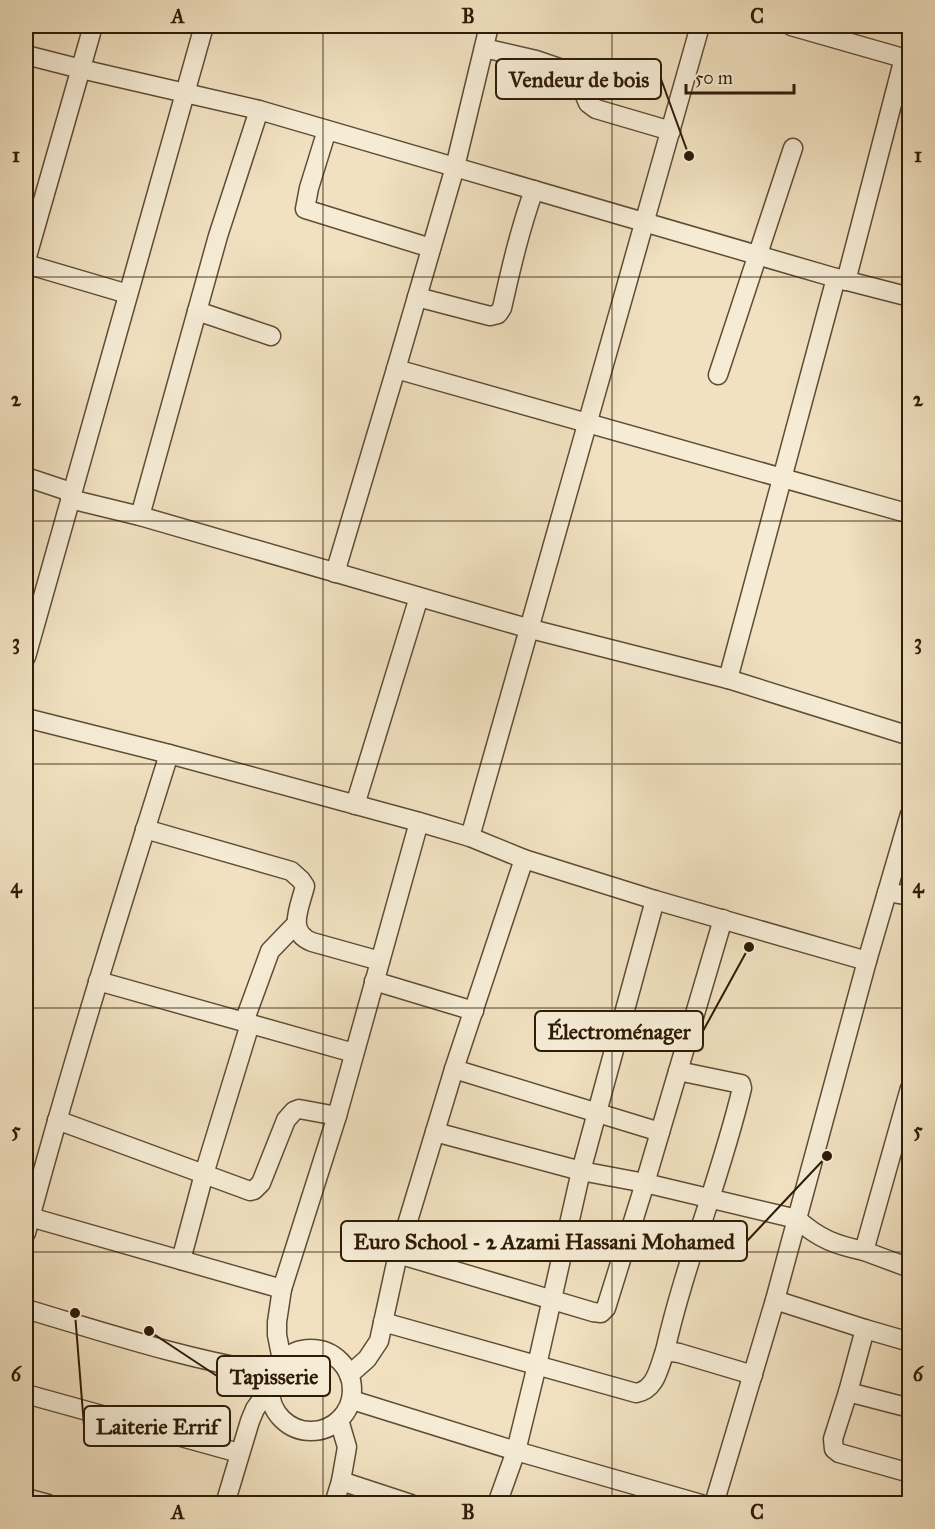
<svg xmlns="http://www.w3.org/2000/svg" width="935" height="1529" font-family="'IM FELL Great Primer',serif">
	<style>
		.lines { fill: none; stroke-linecap: round; stroke-linejoin: round }
		.minor-casing { stroke: #5f4c34; stroke-width: 21 }
		.minor { stroke: #f6ecd6; stroke-width: 18 }
		.grid { fill: none; stroke: #2e1b06; stroke-width: 1.5; stroke-opacity: 0.55 }
		.leader { fill: none; stroke: #2e1b06; stroke-width: 2 }
		.callout-dot { fill: #2e1b06; stroke: #f6ecd6; stroke-width: 2 }
		.callout { fill: #f6ecd6; stroke: #2e1b06; stroke-width: 2 }
		.callout-label { font-size: 22px; text-anchor: middle; font-weight: bold; fill: #2e1b06 }
		.neatline { fill: none; stroke: #2e1b06; stroke-width: 2 }
		.grid-label { font-size: 20px; text-anchor: middle; font-weight: bold; fill: #2e1b06 }
	</style>
	<rect width="100%" height="100%" fill="#f1e1c0"/>
	<filter id="stains"><feTurbulence type="fractalNoise" baseFrequency=".00333" numOctaves="4"/><feColorMatrix values="0 0 0 0 .2 0 0 0 0 .09 0 0 0 0 .02 0 0 0 .5 -.17"/></filter>
	<radialGradient id="worn" r=".72"><stop offset=".6" stop-color="#630" stop-opacity="0"/><stop offset="1" stop-color="#630" stop-opacity=".3"/></radialGradient>
	<g class="lines">
		<!-- minor casing -->
		<g class="minor-casing">
			<g id="minor">
				<path d="M 791,26 L 910,60"/>
				<path d="M 484,48 L 536,60 L 568,71 L 578,79 L 588,103 L 596,109 L 671,131"/>
				<path d="M 26,55 L 81,69 L 259,110 L 836,278 L 910,297"/>
				<path d="M 327,130 L 309,188 L 305,209 L 431,248"/>
				<path d="M 26,260 L 93,26"/>
				<path d="M 26,264 L 128,294"/>
				<path d="M 846,281 L 904,58"/>
				<path d="M 417,297 L 490,316 L 498,314 L 502,308 C 511,268 520,229 534,190"/>
				<path d="M 197,311 L 271,336"/>
				<path d="M 396,369 L 910,514"/>
				<path d="M 718,375 L 793,148"/>
				<path d="M 26,477 L 71,492"/>
				<path d="M 70,499 L 140,516 L 527,628 L 728,679 L 910,736"/>
				<path d="M 140,516 L 218,236 L 259,110"/>
				<path d="M 335,573 L 396,369 L 455,167 L 489,26"/>
				<path d="M 26,657 L 204,26"/>
				<path d="M 728,679 L 836,278"/>
				<path d="M 26,718 L 169,754 L 419,822 L 470,837 L 524,859 L 655,900 L 867,961"/>
				<path d="M 355,805 L 419,597"/>
				<path d="M 145,829 L 291,871 L 301,880 L 305,886 C 300,907 286,932 312,942 L 380,961"/>
				<path d="M 470,837 C 545,566 625,297 700,26"/>
				<path d="M 887,892 L 910,896"/>
				<path d="M 98,981 L 354,1053"/>
				<path d="M 374,981 L 474,1011"/>
				<path d="M 244,1022 L 270,951 L 296,924"/>
				<path d="M 454,1069 L 660,1132"/>
				<path d="M 678,1071 L 741,1084 L 742,1088 C 721,1177 685,1262 665,1351 L 679,1353 L 753,1375"/>
				<path d="M 57,1120 L 250,1191 L 254,1190 L 261,1183 L 286,1120 L 294,1111 L 299,1109 L 337,1116"/>
				<path d="M 435,1132 L 581,1171 L 645,1183 L 797,1219 C 819,1239 836,1245 864,1251 L 910,1088"/>
				<path d="M 30,1217 L 282,1289"/>
				<path d="M 26,1233 C 69,1072 119,913 169,754"/>
				<path d="M 864,1251 L 910,1268"/>
				<path d="M 398,1254 L 593,1312 L 601,1313 L 606,1308 L 645,1183 L 723,919"/>
				<path d="M 181,1260 L 204,1174 L 250,1024"/>
				<path d="M 775,1300 L 865,1329 L 910,1342"/>
				<path d="M 26,1309 C 107,1333 188,1360 273,1373"/>
				<path d="M 383,1322 L 636,1393 C 656,1390 659,1367 665,1351"/>
				<path d="M 865,1329 L 848,1392 L 833,1439 L 834,1449 L 839,1453 L 910,1473"/>
				<circle cx="311" cy="1390" r="41"/>
				<path d="M 282,1360 L 277,1335 L 277,1322 L 282,1289 L 337,1116 L 419,822"/>
				<path d="M 349,1375 L 367,1359 L 379,1341 L 398,1254 L 454,1069 L 524,859"/>
				<path d="M 848,1392 L 910,1408"/>
				<path d="M 26,1394 L 239,1453"/>
				<path d="M 352,1400 L 516,1451 L 701,1504"/>
				<path d="M 341,1481 L 411,1504"/>
				<path d="M 26,1498 L 48,1504"/>
				<path d="M 225,1504 L 250,1421 L 255,1409 L 269,1389"/>
				<path d="M 334,1504 L 341,1481 L 347,1447 L 339,1420"/>
				<path d="M 497,1504 L 516,1451 L 537,1365 L 581,1171 L 655,900"/>
				<path d="M 714,1504 L 775,1300 L 867,961 L 910,814"/>
			</g>
		</g>
		<!-- minor -->
		<use href="#minor" class="minor"/>
	</g>
	<!-- grid -->
	<path class="grid" d="M 323,26 L 323,1504M 612,26 L 612,1504M 26,277 L 910,277M 26,521 L 910,521M 26,764 L 910,764M 26,1008 L 910,1008M 26,1252 L 910,1252"/>
	<!-- callouts -->
	<path class="leader" d="M689 156L661 79M749 947L703 1031M827 1156L747 1241M149 1331L217 1376M75 1313L84 1426"/>
	<g class="callout-dot">
		<circle cx="689" cy="156" r="6"/>
		<circle cx="749" cy="947" r="6"/>
		<circle cx="827" cy="1156" r="6"/>
		<circle cx="149" cy="1331" r="6"/>
		<circle cx="75" cy="1313" r="6"/>
	</g>
	<g class="callout">
		<rect x="496" y="59" width="165" height="40" rx="6"/>
		<rect x="535" y="1011" width="168" height="40" rx="6"/>
		<rect x="341" y="1221" width="406" height="40" rx="6"/>
		<rect x="217" y="1356" width="113" height="40" rx="6"/>
		<rect x="84" y="1406" width="146" height="40" rx="6"/>
	</g>
	<g class="callout-label">
		<text x="579" y="87">Vendeur de bois</text>
		<text x="619" y="1039">Électroménager</text>
		<text x="544" y="1249">Euro School - 2 Azami Hassani Mohamed</text>
		<text x="274" y="1384">Tapisserie</text>
		<text x="157" y="1434">Laiterie Errif</text>
	</g>
	<!-- margin -->
	<rect width="935" height="1529" fill="none" stroke="#f1e1c0" stroke-width="66"/>
	<!-- scale -->
	<path d="M686 84v9h108v-9" fill="none" stroke="#2e1b06" stroke-width="3"/>
	<text x="695" y="84" font-size="18" fill="#2e1b06" stroke="#f6ecd6" stroke-width="4.5" paint-order="stroke">50 m</text>
	<rect x="33" y="33" width="869" height="1463" class="neatline"/>
	<g class="grid-label">
		<text x="178" y="23">A</text>
		<text x="468" y="23">B</text>
		<text x="757" y="23">C</text>
		<text x="16" y="162">1</text>
		<text x="918" y="162">1</text>
		<text x="16" y="406">2</text>
		<text x="918" y="406">2</text>
		<text x="16" y="649">3</text>
		<text x="918" y="649">3</text>
		<text x="16" y="893">4</text>
		<text x="918" y="893">4</text>
		<text x="16" y="1137">5</text>
		<text x="918" y="1137">5</text>
		<text x="16" y="1381">6</text>
		<text x="918" y="1381">6</text>
		<text x="178" y="1519">A</text>
		<text x="468" y="1519">B</text>
		<text x="757" y="1519">C</text>
	</g>
	<rect width="100%" height="100%" filter="url(#stains)"/>
	<rect width="100%" height="100%" fill="url(#worn)"/>
</svg>
